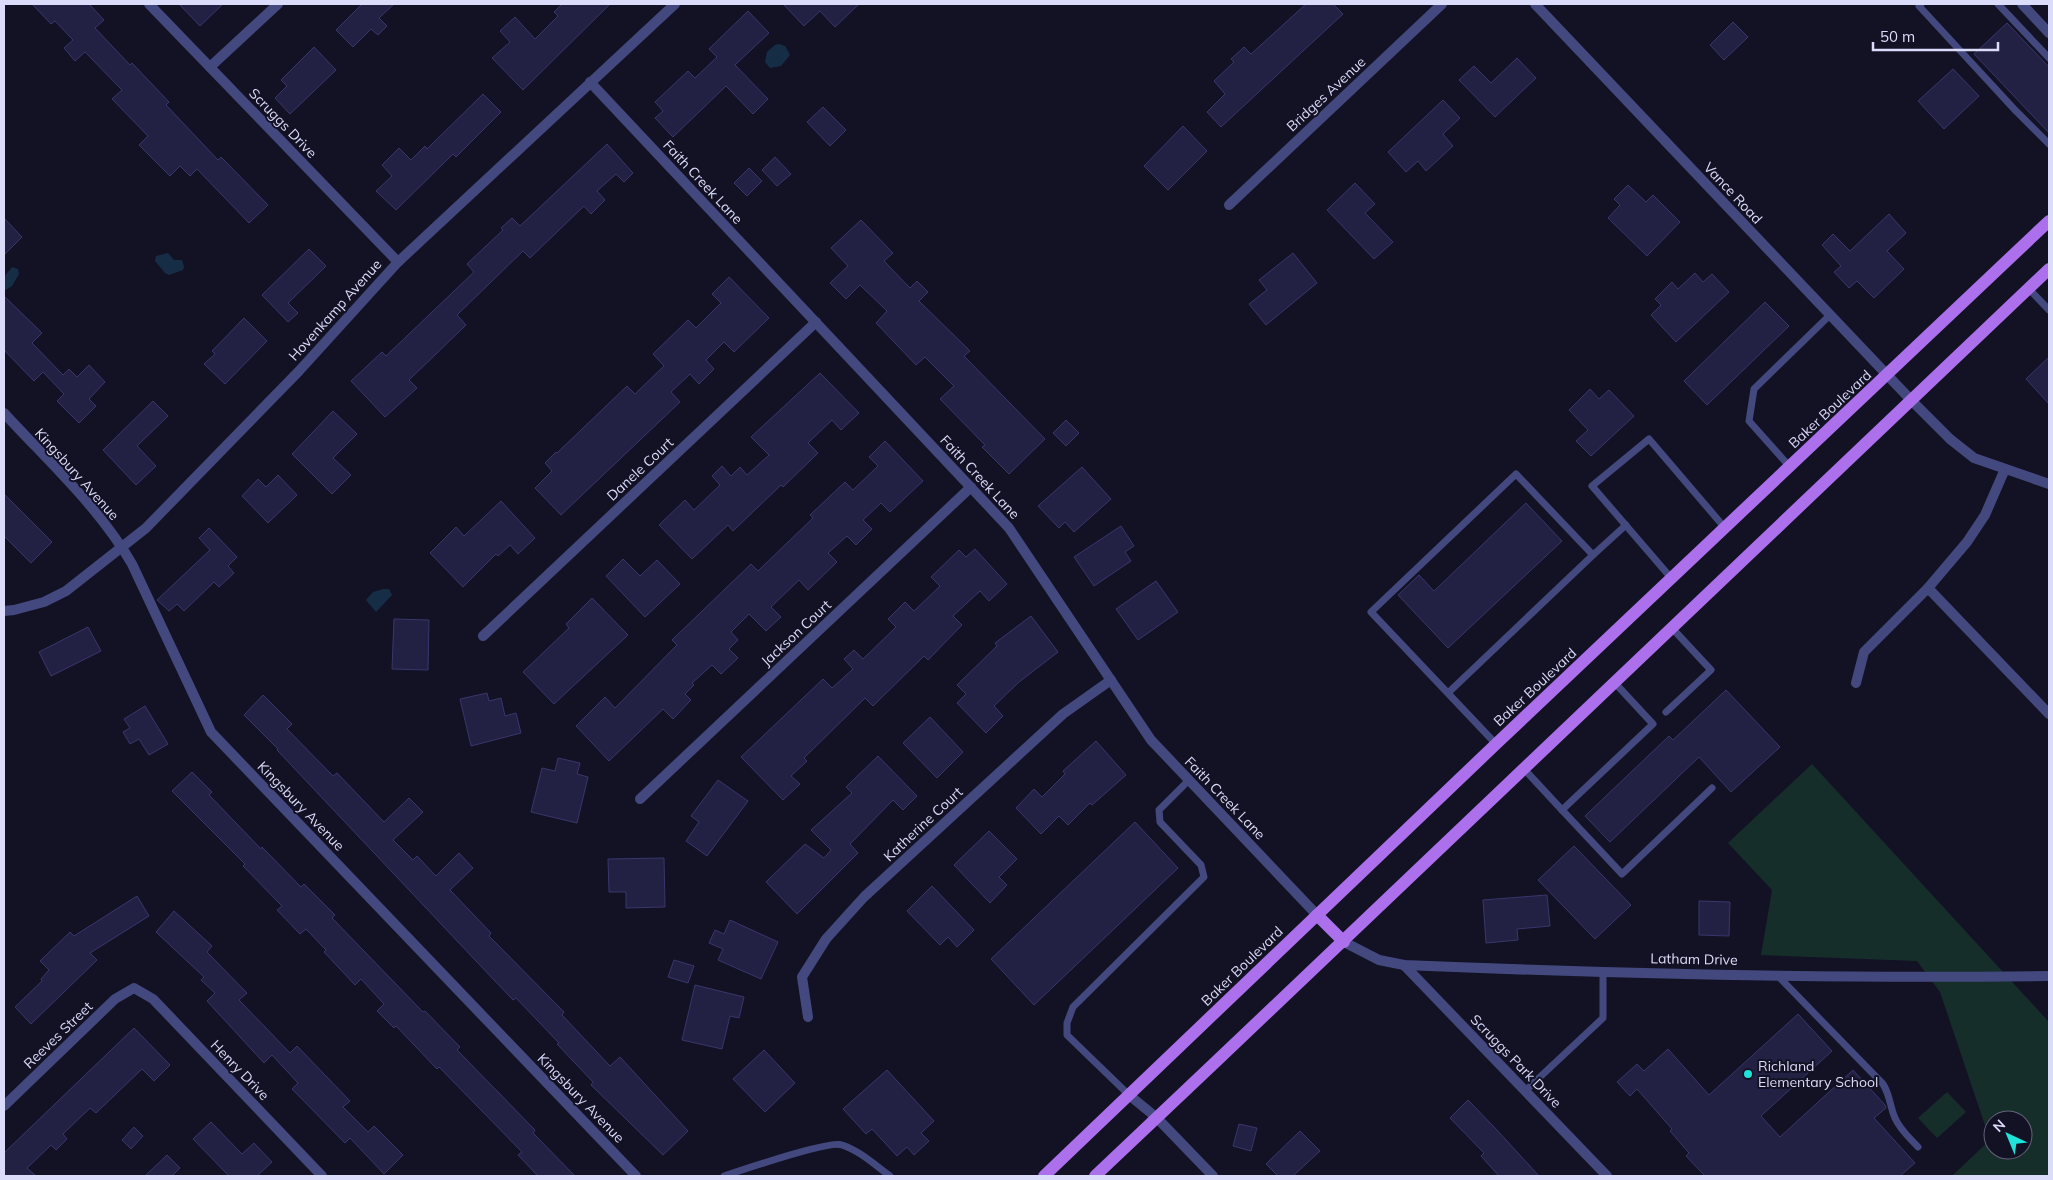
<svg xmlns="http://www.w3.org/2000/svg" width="2053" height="1180" font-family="Mulish,sans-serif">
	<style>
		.green { fill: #162e2a; fill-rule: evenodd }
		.water { fill: #152e46 }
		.building { fill: #232143; stroke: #39366c }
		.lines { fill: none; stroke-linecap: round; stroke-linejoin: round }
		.service { stroke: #43497e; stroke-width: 7 }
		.minor { stroke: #43497e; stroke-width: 10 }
		.tertiary { stroke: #43497e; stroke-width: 10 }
		.primary { stroke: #ad70ec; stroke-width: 12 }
		.poi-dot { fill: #1fe2db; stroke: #131225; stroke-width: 2 }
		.labels { text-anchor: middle; stroke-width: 4; stroke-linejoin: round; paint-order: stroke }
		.street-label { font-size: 14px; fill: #dbdbfa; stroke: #131225 }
		.poi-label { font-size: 14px; fill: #dbdbfa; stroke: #131225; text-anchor: start }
	</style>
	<rect width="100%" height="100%" fill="#131225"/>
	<!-- green -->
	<g class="green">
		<path d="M 1812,764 L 2049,1022 L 2049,1176 L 1952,1176 L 1990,1140 L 1940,992 L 1917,961 L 1761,955 L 1772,890 L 1728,843 ZM 1993,1120 L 2023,1120 L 2023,1150 L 1993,1150 Z"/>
		<path d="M 1947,1092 L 1966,1112 L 1937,1138 L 1918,1118 Z"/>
	</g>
	<!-- water -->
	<g class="water">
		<path d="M 779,44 L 785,46 L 790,55 L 781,66 L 770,68 L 765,62 L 767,52 L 775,45 Z"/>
		<path d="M 168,253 L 174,260 L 182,260 L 184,267 L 183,270 L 169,275 L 165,273 L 155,261 L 156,256 Z"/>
		<path d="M 12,267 L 18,269 L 19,274 L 12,286 L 4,291 L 4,277 Z"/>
		<path d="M 383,589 L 389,589 L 392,595 L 376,612 L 366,600 L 373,592 Z"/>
	</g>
	<!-- building -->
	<g class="building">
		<path d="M 32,4 L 89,4 L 104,20 L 95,28 L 130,65 L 132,63 L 169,102 L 166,105 L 218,160 L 221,157 L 268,205 L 249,223 L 197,169 L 190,176 L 180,166 L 170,176 L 139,145 L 148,136 L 112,99 L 122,90 L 85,52 L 75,61 L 64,48 L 73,40 L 55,21 L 51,24 Z"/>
		<path d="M 179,4 L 223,4 L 200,26 Z"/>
		<path d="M 362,4 L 394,4 L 379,18 L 387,26 L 378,35 L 371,29 L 353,47 L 336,30 Z"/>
		<path d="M 562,4 L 610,4 L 523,90 L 492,58 L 510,42 L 500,31 L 515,17 L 535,39 L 558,16 L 554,12 Z"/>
		<path d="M 783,4 L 859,4 L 835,27 L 820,11 L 804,26 Z"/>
		<path d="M 1306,4 L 1333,4 L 1343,14 L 1221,127 L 1207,112 L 1225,94 L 1214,81 L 1234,62 L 1231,59 L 1244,47 L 1251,54 Z"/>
		<path d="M 748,11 L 769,33 L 735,65 L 768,99 L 753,114 L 726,86 L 673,137 L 655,118 L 663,111 L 655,102 L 688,71 L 695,78 L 717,57 L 709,49 Z"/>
		<path d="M 1733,22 L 1748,37 L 1724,60 L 1710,45 Z"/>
		<path d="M 2007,23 L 2049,67 L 2049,133 L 1974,54 Z"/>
		<path d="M 314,47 L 336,70 L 290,114 L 275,98 L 287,86 L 281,80 Z"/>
		<path d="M 1517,58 L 1536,78 L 1495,117 L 1459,80 L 1474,66 L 1491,83 Z"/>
		<path d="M 1953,69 L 1979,96 L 1944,129 L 1918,101 Z"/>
		<path d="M 483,94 L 501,112 L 456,157 L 453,154 L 396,210 L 376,191 L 392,176 L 382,165 L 399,148 L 411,160 L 425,146 L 427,149 Z"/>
		<path d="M 1443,100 L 1460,118 L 1443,134 L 1453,146 L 1426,171 L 1418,161 L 1406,172 L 1388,152 Z"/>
		<path d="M 823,107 L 846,130 L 830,146 L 807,122 Z"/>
		<path d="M 1183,126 L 1207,151 L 1168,190 L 1144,166 Z"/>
		<path d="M 607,144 L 633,173 L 624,182 L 616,174 L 597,191 L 605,200 L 591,214 L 584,206 L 530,258 L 523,251 L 457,315 L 466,325 L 409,380 L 417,388 L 385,417 L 351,381 L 382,352 L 386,356 L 474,272 L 467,264 L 503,230 L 501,228 L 512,218 L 520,226 Z"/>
		<path d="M 775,157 L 791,174 L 777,186 L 762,170 Z"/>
		<path d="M 749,168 L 762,181 L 747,196 L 734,183 Z"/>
		<path d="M 1355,183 L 1375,204 L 1365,213 L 1393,242 L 1374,259 L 1327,210 Z"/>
		<path d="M 1628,185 L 1646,202 L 1653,195 L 1680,222 L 1647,256 L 1608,218 L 1620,205 L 1614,199 Z"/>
		<path d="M 1889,214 L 1906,233 L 1887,251 L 1904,269 L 1874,298 L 1857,281 L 1849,288 L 1834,272 L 1841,266 L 1822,245 L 1833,234 L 1850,251 Z"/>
		<path d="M 4,218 L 22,237 L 4,255 Z"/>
		<path d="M 861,220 L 893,253 L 884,261 L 910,288 L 917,281 L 928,292 L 919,301 L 970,351 L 964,356 L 1045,439 L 1009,474 L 982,447 L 985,445 L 940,399 L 954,386 L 925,357 L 916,365 L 876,323 L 887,311 L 860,285 L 846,299 L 830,283 L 848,266 L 831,248 Z"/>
		<path d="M 309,249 L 326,266 L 288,303 L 298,313 L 288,322 L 262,295 Z"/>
		<path d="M 1293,253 L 1317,283 L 1266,325 L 1249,304 L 1267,290 L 1259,280 Z"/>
		<path d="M 1695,273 L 1703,282 L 1712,274 L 1729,292 L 1676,342 L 1651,315 L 1661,305 L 1655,299 L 1672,282 L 1678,289 Z"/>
		<path d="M 729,277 L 769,318 L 734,352 L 724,342 L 706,360 L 714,369 L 699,384 L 690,374 L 671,392 L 680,402 L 561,515 L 535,488 L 552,471 L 545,463 L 556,452 L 557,453 L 627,386 L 635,394 L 664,366 L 653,354 L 688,320 L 696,328 L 721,303 L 712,294 Z"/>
		<path d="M 4,296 L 42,333 L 32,343 L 63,375 L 69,369 L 77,377 L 89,365 L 105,382 L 89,399 L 96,406 L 79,423 L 57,401 L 64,394 L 43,372 L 34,381 L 4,350 Z"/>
		<path d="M 1765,302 L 1789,326 L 1707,405 L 1684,381 Z"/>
		<path d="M 244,318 L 267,341 L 225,384 L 204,364 L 215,354 L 212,351 Z"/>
		<path d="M 2049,357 L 2049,404 L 2026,379 Z"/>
		<path d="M 820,373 L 859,413 L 841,430 L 832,420 L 808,443 L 818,453 L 783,487 L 781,485 L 733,531 L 728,525 L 692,559 L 659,525 L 685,500 L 694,510 L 720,485 L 712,476 L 722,466 L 731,476 L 740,467 L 747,475 L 769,455 L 751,437 Z"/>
		<path d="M 1590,389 L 1599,399 L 1609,390 L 1634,416 L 1591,456 L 1576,441 L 1588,430 L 1569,410 Z"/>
		<path d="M 153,401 L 168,416 L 137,446 L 156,466 L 136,485 L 103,450 Z"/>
		<path d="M 333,411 L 357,434 L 333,458 L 351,475 L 332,494 L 292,454 Z"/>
		<path d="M 1066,420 L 1079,433 L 1066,446 L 1053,433 Z"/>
		<path d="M 885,441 L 923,481 L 890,512 L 881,503 L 863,520 L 872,529 L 856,545 L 847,536 L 828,553 L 837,562 L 808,590 L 799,580 L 771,607 L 781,617 L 766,631 L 749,614 L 731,632 L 738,640 L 729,649 L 738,658 L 721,674 L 712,665 L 692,683 L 694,685 L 685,694 L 691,700 L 673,719 L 663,709 L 609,761 L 576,726 L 605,697 L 615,708 L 677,645 L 672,640 L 751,564 L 758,571 L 813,518 L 810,515 L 845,482 L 853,490 L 878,466 L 869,457 Z"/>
		<path d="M 1082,467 L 1111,499 L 1074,532 L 1065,522 L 1059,528 L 1038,506 Z"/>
		<path d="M 278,475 L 297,495 L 268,523 L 242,496 L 258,479 L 266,487 Z"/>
		<path d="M 4,494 L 52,542 L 31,563 L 4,536 Z"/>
		<path d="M 501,501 L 535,538 L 518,554 L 510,545 L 498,556 L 496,554 L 463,587 L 430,553 L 456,527 L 464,536 Z"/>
		<path d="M 1526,503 L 1562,541 L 1448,648 L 1398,595 L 1419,575 L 1434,591 Z"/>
		<path d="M 1121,526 L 1134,546 L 1125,552 L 1131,561 L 1094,586 L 1074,557 Z"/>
		<path d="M 209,528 L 237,557 L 228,566 L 234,573 L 219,587 L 214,582 L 184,611 L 177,604 L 169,611 L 157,600 L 210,550 L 199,538 Z"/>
		<path d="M 975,549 L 1007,584 L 989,601 L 980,591 L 953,616 L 962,625 L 928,660 L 924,656 L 873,706 L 865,698 L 804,758 L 807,761 L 791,776 L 800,784 L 783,800 L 741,757 L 823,679 L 832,688 L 853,669 L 844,659 L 854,650 L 863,659 L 896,627 L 888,619 L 905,602 L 914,611 L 940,586 L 931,577 L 959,550 L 966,557 Z"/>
		<path d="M 623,559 L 640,576 L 657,560 L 680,584 L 645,617 L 606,576 Z"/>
		<path d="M 1156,581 L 1178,612 L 1138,640 L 1116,609 Z"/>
		<path d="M 592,598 L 628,635 L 554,704 L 523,672 L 569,628 L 566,624 Z"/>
		<path d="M 1031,616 L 1058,652 L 1019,682 L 994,706 L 1003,716 L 986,733 L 957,703 L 966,694 L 957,685 L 997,646 L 995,643 Z"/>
		<path d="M 394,619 L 429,620 L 428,670 L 392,669 Z"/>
		<path d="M 88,627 L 101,651 L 51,676 L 39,652 Z"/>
		<path d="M 1726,690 L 1780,747 L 1731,792 L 1699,757 L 1610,842 L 1585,816 L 1669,736 L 1673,740 Z"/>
		<path d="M 487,693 L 489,701 L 501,698 L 505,716 L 516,713 L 521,733 L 471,746 L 460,699 Z"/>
		<path d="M 263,695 L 292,724 L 287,729 L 333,776 L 337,773 L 384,822 L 409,798 L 423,812 L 393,840 L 413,860 L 417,856 L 436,876 L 459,853 L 473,868 L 450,890 L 491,933 L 489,936 L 564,1012 L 562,1015 L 610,1066 L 620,1057 L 688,1131 L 663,1155 L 591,1085 L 593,1082 L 557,1044 L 559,1043 L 516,998 L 513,1000 L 476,961 L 277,750 L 278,749 L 244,715 Z"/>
		<path d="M 145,706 L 168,744 L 149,755 L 139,739 L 130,744 L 123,732 L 130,728 L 124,719 Z"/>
		<path d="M 930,717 L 963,752 L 937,778 L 903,743 Z"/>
		<path d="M 1096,741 L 1126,775 L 1092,805 L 1090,803 L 1068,825 L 1059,816 L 1041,834 L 1016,808 L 1034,789 L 1042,797 L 1065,774 L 1063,771 Z"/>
		<path d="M 878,756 L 917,796 L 903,810 L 893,800 L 850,844 L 858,853 L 797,914 L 766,882 L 805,844 L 824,858 L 831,850 L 811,830 L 852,793 L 846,787 Z"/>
		<path d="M 558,758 L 580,763 L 577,774 L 588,777 L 577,823 L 531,812 L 542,768 L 555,771 Z"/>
		<path d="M 192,772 L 212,792 L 209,795 L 261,849 L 262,847 L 301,887 L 304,884 L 335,915 L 332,918 L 423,1012 L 425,1011 L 460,1047 L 457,1050 L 535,1130 L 533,1133 L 575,1176 L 538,1176 L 518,1155 L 522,1152 L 480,1109 L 439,1067 L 437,1069 L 396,1026 L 394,1028 L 377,1011 L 384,1004 L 361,979 L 355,985 L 324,952 L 326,950 L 306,929 L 300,934 L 277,910 L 282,906 L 243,866 L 245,864 L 172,791 Z"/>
		<path d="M 718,780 L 748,801 L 707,856 L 686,841 L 699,822 L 691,816 Z"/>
		<path d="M 1135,822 L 1178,868 L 1034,1005 L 991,959 Z"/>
		<path d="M 989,831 L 1017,859 L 999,877 L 1007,885 L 990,903 L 954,865 Z"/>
		<path d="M 1574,846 L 1631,905 L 1595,939 L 1538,880 Z"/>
		<path d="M 664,858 L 665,907 L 626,908 L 626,892 L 609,892 L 608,859 Z"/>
		<path d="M 932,886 L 974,930 L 957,947 L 948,937 L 940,945 L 907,911 Z"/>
		<path d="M 1547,895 L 1550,926 L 1517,929 L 1518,940 L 1486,943 L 1483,900 Z"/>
		<path d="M 137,896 L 149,916 L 90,953 L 97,960 L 31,1024 L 15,1007 L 42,981 L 41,979 L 49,970 L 40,961 L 70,932 L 74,936 Z"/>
		<path d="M 1699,901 L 1730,902 L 1729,936 L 1699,935 Z"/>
		<path d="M 174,911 L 212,946 L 207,952 L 247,993 L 239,1000 L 290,1053 L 297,1046 L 350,1101 L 343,1107 L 368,1132 L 374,1126 L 403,1155 L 384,1174 L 350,1138 L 345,1143 L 292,1089 L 298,1083 L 272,1055 L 264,1063 L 207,1001 L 215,993 L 201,980 L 204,977 L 156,932 Z"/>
		<path d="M 730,920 L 778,942 L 761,979 L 718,960 L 723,949 L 709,943 L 715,930 L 724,934 Z"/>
		<path d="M 674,960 L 694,966 L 688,983 L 668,977 Z"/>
		<path d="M 695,985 L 744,997 L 739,1018 L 730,1016 L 722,1049 L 682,1040 Z"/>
		<path d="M 1798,1014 L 1832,1051 L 1761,1116 L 1780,1137 L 1853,1070 L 1885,1105 L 1886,1108 L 1874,1118 L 1915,1163 L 1900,1176 L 1705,1176 L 1686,1156 L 1689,1153 L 1670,1131 L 1672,1129 L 1637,1089 L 1630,1096 L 1617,1082 L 1637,1064 L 1644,1071 L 1668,1049 L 1709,1095 Z"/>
		<path d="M 134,1028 L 170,1065 L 154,1081 L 142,1069 L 96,1113 L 90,1108 L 63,1134 L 67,1139 L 56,1150 L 51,1145 L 27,1168 L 36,1176 L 4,1176 L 4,1153 Z"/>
		<path d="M 764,1050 L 795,1083 L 765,1112 L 733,1079 Z"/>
		<path d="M 887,1070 L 934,1121 L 921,1133 L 929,1141 L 914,1155 L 907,1147 L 897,1156 L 872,1129 L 866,1134 L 843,1109 Z"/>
		<path d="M 1468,1100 L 1496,1129 L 1539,1176 L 1499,1176 L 1481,1156 L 1484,1153 L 1450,1118 Z"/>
		<path d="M 211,1122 L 242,1154 L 254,1143 L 272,1162 L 257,1176 L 229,1176 L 193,1139 Z"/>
		<path d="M 1239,1124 L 1257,1128 L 1251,1151 L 1233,1146 Z"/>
		<path d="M 134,1127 L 143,1136 L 131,1149 L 122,1140 Z"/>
		<path d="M 1300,1131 L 1320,1151 L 1293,1176 L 1278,1176 L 1266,1164 Z"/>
		<path d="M 167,1155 L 180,1168 L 172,1176 L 145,1176 Z"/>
	</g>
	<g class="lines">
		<!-- service -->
		<g class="service">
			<path d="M 1921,4 L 1919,6 L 2016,111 L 2049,144"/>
			<path d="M 1998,4 L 2049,58"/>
			<path d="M 2029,289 L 2049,310"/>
			<path d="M 1790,467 L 1749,421 L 1754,389 L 1830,315"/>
			<path d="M 1593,555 L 1626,525"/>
			<path d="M 1672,579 L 1592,486 L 1649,439 L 1725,528"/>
			<path d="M 1448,693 L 1593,555 L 1516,474 L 1371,612 L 1496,744"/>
			<path d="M 1666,712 L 1711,670 L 1671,627"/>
			<path d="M 1524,769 L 1562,810 L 1653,724 L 1614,682"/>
			<path d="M 1562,810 L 1622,874 L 1712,788"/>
			<path d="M 1777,975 L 1883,1084 C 1890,1095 1890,1107 1895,1118 C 1900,1130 1910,1138 1918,1147"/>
			<path d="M 1525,1091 L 1603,1018 L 1603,972"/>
			<path d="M 1129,1095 L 1067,1035 L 1067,1023 L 1073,1007 L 1204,877 L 1201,865 L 1160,822 L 1159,810 L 1189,780"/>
			<path d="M 724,1176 C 742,1170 830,1140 842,1145 C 860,1151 875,1165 890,1176"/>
		</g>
		<!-- minor -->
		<g class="minor">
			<path d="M 149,4 L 398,262"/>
			<path d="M 2022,4 L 2049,33"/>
			<path d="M 210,67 L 278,4"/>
			<path d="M 590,82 L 1009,528 L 1151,740 L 1317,915"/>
			<path d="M 1229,205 L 1442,4"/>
			<path d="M 1911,400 L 1950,439 L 1974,458 L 2049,484"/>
			<path d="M 4,413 C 48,461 99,507 132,564 L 211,732 L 636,1176"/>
			<path d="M 1928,588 L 2049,714"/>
			<path d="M 4,611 L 14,610 L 44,602 L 66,591 L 146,528 L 299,371 L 398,262 L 675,4"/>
			<path d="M 483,636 L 816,322"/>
			<path d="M 1856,683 L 1864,652 L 1928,588 L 1967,542 L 1985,515 L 2005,469"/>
			<path d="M 640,799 L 971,487"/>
			<path d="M 1404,965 L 1607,1176"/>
			<path d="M 808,1017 L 802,977 L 826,939 L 864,897 L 1063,714 L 1111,680"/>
			<path d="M 1129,1095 L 1157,1118 L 1213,1176"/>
			<path d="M 4,1106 L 115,999 L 134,988 L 153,999 L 322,1176"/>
		</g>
		<!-- tertiary -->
		<g class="tertiary">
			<path d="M 1535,4 L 1911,400"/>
			<path d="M 1344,942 L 1379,960 L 1404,965 C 1619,974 1834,979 2049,976"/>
		</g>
		<!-- primary -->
		<g class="primary">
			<path d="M 1317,915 L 1344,942"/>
			<path d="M 1044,1176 L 1496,744 L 2049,221"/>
			<path d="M 1095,1176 C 1414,875 1730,571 2049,269"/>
		</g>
	</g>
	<!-- markers -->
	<circle class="poi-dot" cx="1748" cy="1074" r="5"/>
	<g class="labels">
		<!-- street labels -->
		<g class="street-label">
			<text transform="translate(1326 94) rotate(-43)" y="5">Bridges Avenue</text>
			<text transform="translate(283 123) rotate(46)" y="5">Scruggs Drive</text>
			<text transform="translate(703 182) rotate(47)" y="5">Faith Creek Lane</text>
			<text transform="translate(1733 193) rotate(47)" y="5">Vance Road</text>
			<text transform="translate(335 310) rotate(-48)" y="5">Hovenkamp Avenue</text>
			<text transform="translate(1830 409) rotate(-43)" y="5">Baker Boulevard</text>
			<text transform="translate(640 469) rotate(-43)" y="5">Danele Court</text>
			<text transform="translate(77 474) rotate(48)" y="5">Kingsbury Avenue</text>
			<text transform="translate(980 477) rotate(47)" y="5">Faith Creek Lane</text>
			<text transform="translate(796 633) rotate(-43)" y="5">Jackson Court</text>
			<text transform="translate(1535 687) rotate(-43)" y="5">Baker Boulevard</text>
			<text transform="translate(1225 798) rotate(46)" y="5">Faith Creek Lane</text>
			<text transform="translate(301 806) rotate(46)" y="5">Kingsbury Avenue</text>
			<text transform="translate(923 824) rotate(-43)" y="5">Katherine Court</text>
			<text transform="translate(1694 959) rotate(1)" y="5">Latham Drive</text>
			<text transform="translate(1242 966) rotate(-44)" y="5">Baker Boulevard</text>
			<text transform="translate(58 1035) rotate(-44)" y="5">Reeves Street</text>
			<text transform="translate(1516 1061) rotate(46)" y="5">Scruggs Park Drive</text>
			<text transform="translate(240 1070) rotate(46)" y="5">Henry Drive</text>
			<text transform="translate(581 1098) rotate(46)" y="5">Kingsbury Avenue</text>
		</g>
		<!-- poi labels -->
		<g class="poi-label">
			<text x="1758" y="1071">Richland<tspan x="1758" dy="16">Elementary School</tspan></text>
		</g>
	</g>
	<!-- border -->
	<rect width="2053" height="1180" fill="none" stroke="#dbdbfa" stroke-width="10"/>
	<!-- north arrow -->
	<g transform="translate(2008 1135) rotate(316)"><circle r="24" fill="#131225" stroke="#63627a"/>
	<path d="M0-4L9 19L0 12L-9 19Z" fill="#1fe2db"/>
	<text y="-8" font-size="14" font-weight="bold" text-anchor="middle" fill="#dbdbfa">N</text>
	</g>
	<!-- scale -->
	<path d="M1873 42v8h125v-8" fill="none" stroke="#dbdbfa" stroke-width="2.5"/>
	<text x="1880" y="42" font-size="15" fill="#dbdbfa" stroke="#131225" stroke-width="4" paint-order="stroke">50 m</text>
</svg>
